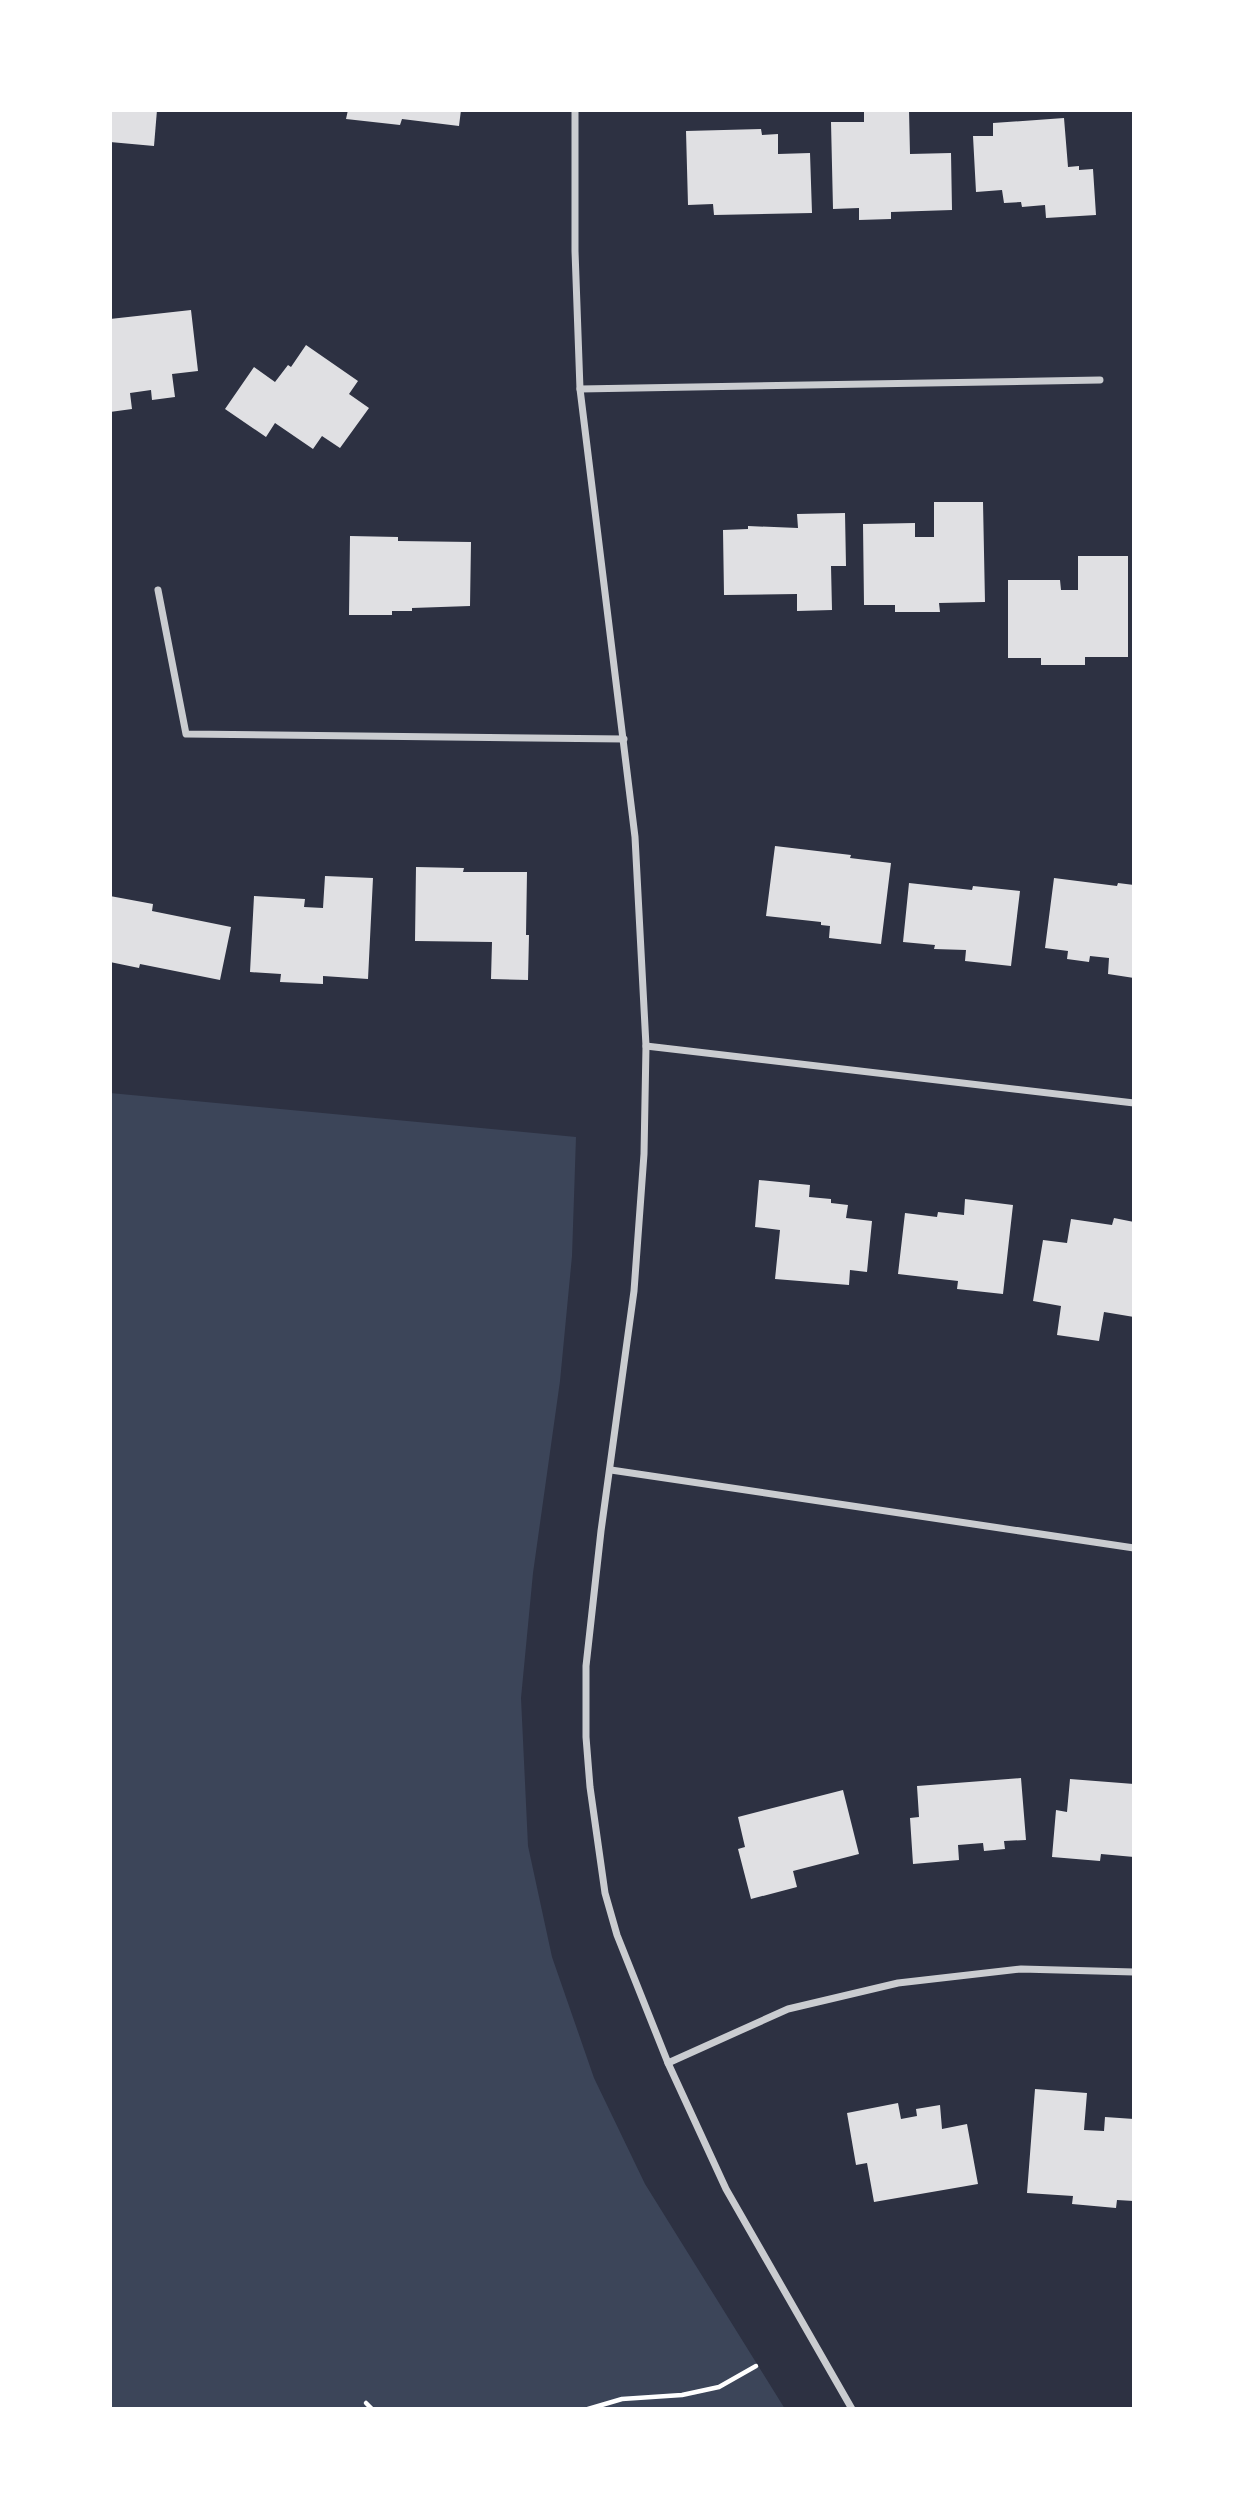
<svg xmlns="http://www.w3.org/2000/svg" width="1244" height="2519" font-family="'Roboto Serif',serif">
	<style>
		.green { fill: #3c4559 }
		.building { fill: #e0e0e3 }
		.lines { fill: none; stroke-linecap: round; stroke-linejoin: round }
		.path { stroke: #fff; stroke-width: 4.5 }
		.minor { stroke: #caccd0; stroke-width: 7 }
	</style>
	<rect width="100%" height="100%" fill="#2d3142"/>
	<!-- green -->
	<path class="green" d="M 110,1093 L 576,1137 L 572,1256 L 560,1381 L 533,1573 L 521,1698 L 528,1846 L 552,1957 L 594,2078 L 645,2184 L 785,2409 L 110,2409 Z"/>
	<!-- building -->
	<g class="building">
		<path d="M 110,110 L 157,110 L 154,146 L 110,142 Z"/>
		<path d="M 348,110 L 461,110 L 459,126 L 402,119 L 400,125 L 346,119 Z"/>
		<path d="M 864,110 L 909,110 L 910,154 L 951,153 L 952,210 L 891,212 L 891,219 L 859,220 L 859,208 L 833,209 L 831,122 L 864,122 Z"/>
		<path d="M 1064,118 L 1068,167 L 1079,166 L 1079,170 L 1093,169 L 1096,215 L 1046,218 L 1045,205 L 1022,207 L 1021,202 L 1004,203 L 1002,190 L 976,192 L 973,136 L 993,136 L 993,123 Z"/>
		<path d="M 761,129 L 762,135 L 778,134 L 778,154 L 810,153 L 812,213 L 714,215 L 713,204 L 688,205 L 686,131 Z"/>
		<path d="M 191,310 L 198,371 L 172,374 L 175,397 L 152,400 L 151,390 L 130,393 L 132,409 L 110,412 L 110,319 Z"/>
		<path d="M 306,345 L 358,381 L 349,394 L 369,408 L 340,448 L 322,436 L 313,449 L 275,423 L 266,437 L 225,409 L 254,367 L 275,382 L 288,365 L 291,367 Z"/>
		<path d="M 934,502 L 983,502 L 985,602 L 939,603 L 940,612 L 895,612 L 895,605 L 864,605 L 863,524 L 915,523 L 915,537 L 934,537 Z"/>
		<path d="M 845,513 L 846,566 L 831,566 L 832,610 L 797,611 L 797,594 L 724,595 L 723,530 L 748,529 L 748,526 L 798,528 L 797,514 Z"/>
		<path d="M 350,536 L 398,537 L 398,541 L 471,542 L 470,606 L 412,608 L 412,611 L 392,611 L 392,615 L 349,615 Z"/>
		<path d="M 1078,556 L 1128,556 L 1128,657 L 1085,657 L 1085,665 L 1041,665 L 1041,658 L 1008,658 L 1008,580 L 1060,580 L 1061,590 L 1078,590 Z"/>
		<path d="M 775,846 L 851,855 L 850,858 L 891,863 L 881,944 L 829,938 L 830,926 L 821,925 L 821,922 L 766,916 Z"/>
		<path d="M 416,867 L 464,868 L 463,872 L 527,872 L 526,935 L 529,935 L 528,980 L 491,979 L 492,942 L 415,941 Z"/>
		<path d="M 325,876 L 373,878 L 368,979 L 323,976 L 323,984 L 280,982 L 281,974 L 250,972 L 254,896 L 305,899 L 304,907 L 323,908 Z"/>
		<path d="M 1054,878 L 1117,886 L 1118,883 L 1134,885 L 1134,978 L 1108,974 L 1109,958 L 1090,956 L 1089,962 L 1067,959 L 1068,951 L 1045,948 Z"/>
		<path d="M 909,883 L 972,890 L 973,886 L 1020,891 L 1011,966 L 965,961 L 966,950 L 934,949 L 935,945 L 903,942 Z"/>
		<path d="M 110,896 L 153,904 L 152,911 L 231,927 L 220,980 L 140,964 L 139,968 L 110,962 Z"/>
		<path d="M 759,1180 L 810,1185 L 809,1197 L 831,1199 L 831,1203 L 848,1205 L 846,1218 L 872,1221 L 867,1272 L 850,1270 L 849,1285 L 775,1279 L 780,1230 L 755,1227 Z"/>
		<path d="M 965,1199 L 1013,1205 L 1003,1294 L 957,1289 L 958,1281 L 898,1274 L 905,1213 L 937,1217 L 938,1212 L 964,1215 Z"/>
		<path d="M 1114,1218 L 1134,1222 L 1134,1317 L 1104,1312 L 1099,1341 L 1057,1335 L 1061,1306 L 1033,1301 L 1043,1240 L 1067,1243 L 1071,1219 L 1112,1225 Z"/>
		<path d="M 1021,1778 L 1026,1840 L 1004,1841 L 1005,1849 L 984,1851 L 983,1843 L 958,1845 L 959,1860 L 913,1864 L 910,1818 L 919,1817 L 917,1786 Z"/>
		<path d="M 1070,1779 L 1134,1784 L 1134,1857 L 1101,1854 L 1100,1861 L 1052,1857 L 1056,1810 L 1067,1812 Z"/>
		<path d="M 843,1790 L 859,1854 L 793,1871 L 797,1887 L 751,1899 L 738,1849 L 745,1847 L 738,1817 Z"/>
		<path d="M 1035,2089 L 1087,2093 L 1084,2130 L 1104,2131 L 1105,2117 L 1134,2119 L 1134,2201 L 1117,2200 L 1116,2208 L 1072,2204 L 1073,2196 L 1027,2193 Z"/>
		<path d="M 898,2103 L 901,2119 L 917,2116 L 916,2109 L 940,2105 L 942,2129 L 967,2124 L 978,2184 L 874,2202 L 867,2163 L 856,2165 L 847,2113 Z"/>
	</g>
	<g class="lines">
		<!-- path -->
		<g class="path">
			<path d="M 366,2403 L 372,2409"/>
			<path d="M 588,2409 L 622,2399 L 682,2395 L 719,2387 L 756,2366"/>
		</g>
		<!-- minor -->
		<g class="minor">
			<path d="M 575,110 L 575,251 L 580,389 L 635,837 L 646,1046 L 644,1154 L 634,1291 L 601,1531 L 586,1666 L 586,1737 L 590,1787 L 605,1893 L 617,1935 L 668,2063 L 726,2189 L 852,2409"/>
			<path d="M 580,389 L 1100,380"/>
			<path d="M 158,590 L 186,734 L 624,739"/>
			<path d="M 646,1046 L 1134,1103"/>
			<path d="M 611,1470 L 1134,1548"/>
			<path d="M 668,2063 L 788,2009 L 898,1983 L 1021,1969 L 1134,1972"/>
		</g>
	</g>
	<!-- border -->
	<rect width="1244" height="2519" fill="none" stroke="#ffffff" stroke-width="224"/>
</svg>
